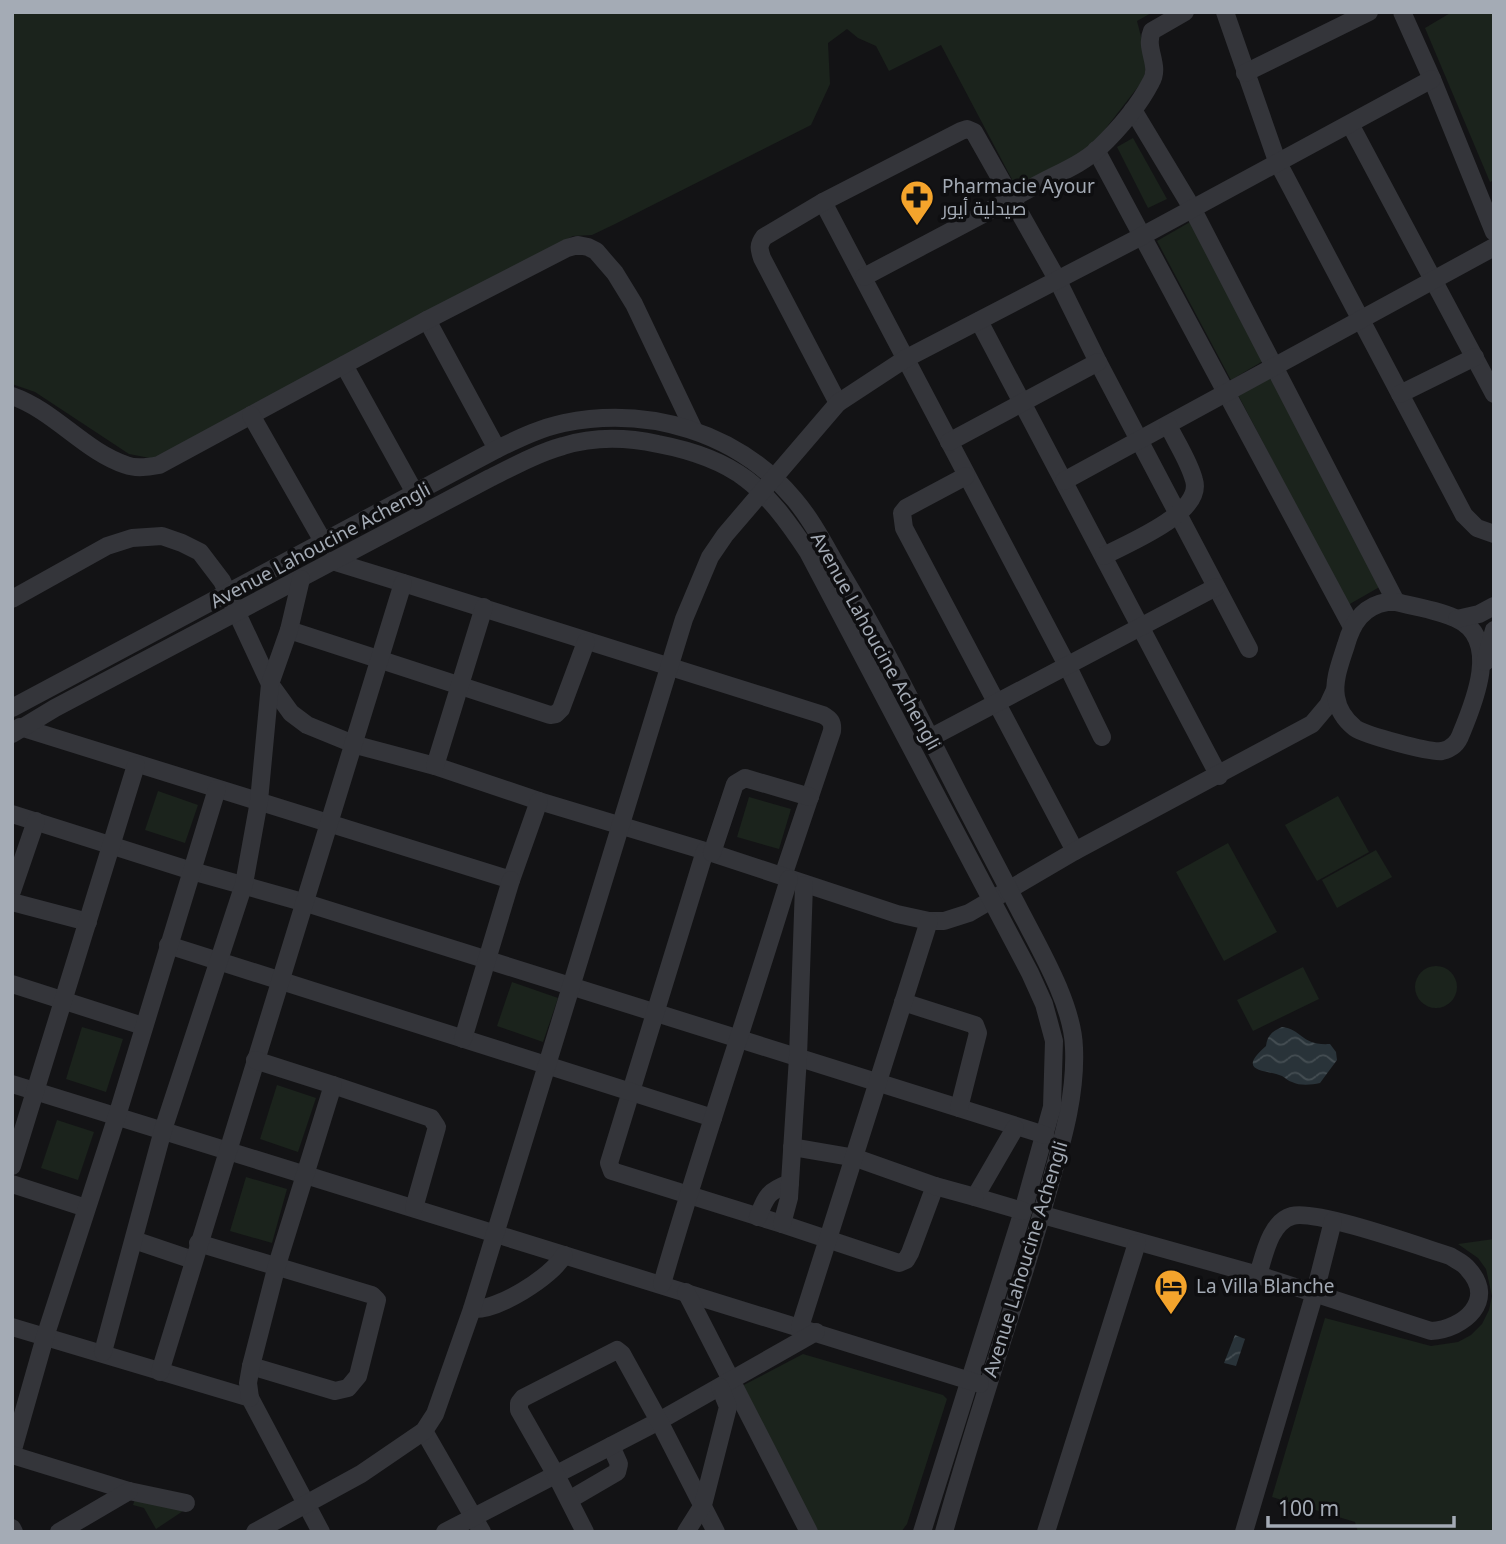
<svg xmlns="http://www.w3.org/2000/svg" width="1506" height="1544" font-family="'Noto Sans',Cairo,sans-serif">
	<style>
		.green { fill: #1b231c }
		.water { fill: url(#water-waves) }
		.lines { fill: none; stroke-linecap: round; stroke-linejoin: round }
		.minor { stroke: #34353a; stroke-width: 18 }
		.labels { text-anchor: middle; stroke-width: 7; stroke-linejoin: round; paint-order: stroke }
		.poi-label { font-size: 19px; fill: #a4abb5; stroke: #0e0e10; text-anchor: start }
		.street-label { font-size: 19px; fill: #a4abb5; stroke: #0e0e10 }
	</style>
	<defs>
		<pattern id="water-waves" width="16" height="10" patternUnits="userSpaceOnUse" patternTransform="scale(1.75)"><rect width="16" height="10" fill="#293339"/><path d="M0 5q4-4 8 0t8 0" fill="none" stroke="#454e53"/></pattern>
	</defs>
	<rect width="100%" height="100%" fill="#131315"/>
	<!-- green -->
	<g class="green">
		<path d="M 12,12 L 1153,12 L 1137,21 L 1147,60 L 1144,79 L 1089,150 L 1016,187 L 941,45 L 889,71 L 876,46 L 858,38 L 847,29 L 828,43 L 830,84 L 811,125 L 615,224 L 592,235 L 573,236 L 155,459 L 129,454 L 35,392 L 12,384 Z"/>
		<path d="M 1452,12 L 1494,12 L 1494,180 L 1490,182 L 1425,28 Z"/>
		<path d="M 1133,138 L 1167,199 L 1148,208 L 1117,147 Z"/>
		<path d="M 1190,222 L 1263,361 L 1231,380 L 1157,241 Z"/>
		<path d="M 1271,374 L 1383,585 L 1348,605 L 1237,393 Z"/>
		<path d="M 158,791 L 198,805 L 185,843 L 145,830 Z"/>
		<path d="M 1338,796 L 1369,852 L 1317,881 L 1285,825 Z"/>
		<path d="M 749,797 L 791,809 L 779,849 L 737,837 Z"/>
		<path d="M 1228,843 L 1277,932 L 1224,961 L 1176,872 Z"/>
		<path d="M 1376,850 L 1392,877 L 1337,908 L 1322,880 Z"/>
		<circle cx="1436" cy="987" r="21"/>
		<path d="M 1303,967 L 1319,999 L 1253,1031 L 1237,1000 Z"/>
		<path d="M 512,982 L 558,998 L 543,1042 L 497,1026 Z"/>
		<path d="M 82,1027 L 123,1039 L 106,1092 L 66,1079 Z"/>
		<path d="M 277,1085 L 316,1098 L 298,1152 L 260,1139 Z"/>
		<path d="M 57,1120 L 94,1132 L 78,1180 L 41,1168 Z"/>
		<path d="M 246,1177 L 287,1189 L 272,1243 L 230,1231 Z"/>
		<path d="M 1494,1239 L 1494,1532 L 1358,1532 L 1355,1522 L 1272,1497 L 1325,1318 L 1431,1346 L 1458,1342 L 1471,1335 L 1482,1324 L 1489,1310 L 1492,1296 L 1486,1269 L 1478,1258 L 1458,1244 Z"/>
		<path d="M 803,1354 L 943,1395 L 947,1399 L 907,1524 L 901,1532 L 815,1532 L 738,1388 Z"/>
		<path d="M 136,1496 L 189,1507 L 156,1529 L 144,1508 L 133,1505 Z"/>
	</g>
	<!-- water -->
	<g class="water">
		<path d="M 1282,1027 C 1302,1029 1301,1046 1330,1044 L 1336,1052 L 1337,1060 L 1320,1083 C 1311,1085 1300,1086 1292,1082 C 1288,1081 1286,1078 1282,1076 C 1266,1069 1235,1073 1266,1046 C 1267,1035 1273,1031 1282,1027 Z"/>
		<path d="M 1235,1335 L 1245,1339 L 1236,1366 L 1224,1363 Z"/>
	</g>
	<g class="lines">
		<!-- minor -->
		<g class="minor">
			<path d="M 1225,12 L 1277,161 L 1464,515 L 1477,528 L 1494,534"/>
			<path d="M 1402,12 L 1432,79 L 1494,232"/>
			<path d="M 1245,73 L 1369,12"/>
			<path d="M 1133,110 L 1192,208 L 1396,602"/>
			<path d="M 1350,124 L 1494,394"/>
			<path d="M 1096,150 L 1352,627"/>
			<path d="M 823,202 L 1068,667 L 1102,737"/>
			<path d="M 864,277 C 920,247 977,218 1033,187 C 1054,175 1081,165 1098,149 C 1118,130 1138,107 1151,82 C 1161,65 1144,49 1152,31 L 1185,12"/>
			<path d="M 427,320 L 497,449"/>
			<path d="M 979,321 L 1219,776"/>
			<path d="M 344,365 L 415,493"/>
			<path d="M 1400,394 L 1475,357"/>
			<path d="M 12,396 C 55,411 84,451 126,465 C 136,469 149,467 159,465 L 427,320 L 567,248 L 578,245 L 588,247 L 596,251 L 615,273 L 634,304 L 694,430"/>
			<path d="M 838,403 L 762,258 C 759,249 758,245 764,237 L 823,202 L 961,131 L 967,129 L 974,132 L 1057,279 L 1098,362 L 1249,649"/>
			<path d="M 251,415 L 324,543"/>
			<path d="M 949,442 L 1098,362"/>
			<path d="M 966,476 L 906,508 L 902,513 L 904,528 L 1075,851"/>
			<path d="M 1064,481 L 1494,247"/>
			<path d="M 1104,556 C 1128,543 1204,513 1194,480 C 1189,461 1176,442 1168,425"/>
			<path d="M 332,561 C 496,611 659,664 823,715 C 830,719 833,722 832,731 L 783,876"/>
			<path d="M 12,599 L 107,546 L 132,538 L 162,536 L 182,543 L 200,552 L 222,581 L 270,684 L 291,713 L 307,725 L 356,745 L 435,766 L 539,801 L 712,853 L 897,914 L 929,921 L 944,921 L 969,913 L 1075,851 L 1312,724 L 1328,705 L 1335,690"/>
			<path d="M 1387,602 L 1396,602 C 1415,607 1439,610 1457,619 C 1501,639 1474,703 1461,734 C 1458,743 1451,749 1442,751 C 1430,753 1365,735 1355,728 C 1345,720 1338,709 1336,697 C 1333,680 1341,661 1346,645 C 1352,623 1363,606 1387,602 Z"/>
			<path d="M 1457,619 L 1479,614 L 1494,606"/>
			<path d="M 289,630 L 550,715 L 556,714 L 561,709 L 586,642"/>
			<path d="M 1485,662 L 1494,630"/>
			<path d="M 12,708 L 497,449 C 518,439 540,428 564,423 C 649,406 737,432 794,499 C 813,521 826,548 841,573 C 886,648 924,727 964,804 C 982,838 1000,873 1018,907 C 1038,946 1073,1004 1074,1048 C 1076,1092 1064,1135 1052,1177 C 1042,1214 1031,1251 1019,1288 C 993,1369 967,1450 944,1532"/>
			<path d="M 20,727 L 511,880 L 539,801"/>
			<path d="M 12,734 L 55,708 L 490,478 C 514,466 538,453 563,446 C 595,436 626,437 658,444 C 737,459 765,487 808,552 L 1030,973 L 1044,1004 L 1054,1041 L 1052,1107 L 1023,1211 L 922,1532"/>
			<path d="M 930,738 L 1216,587"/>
			<path d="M 435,766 L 484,607"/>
			<path d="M 12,814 L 192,871 L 306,903 L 1045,1135"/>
			<path d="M 705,851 L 609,1163 L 612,1171 L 782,1224 L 899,1263 L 906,1260 L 910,1253 L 935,1186"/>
			<path d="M 712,853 L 735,784 L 745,778 L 810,797"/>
			<path d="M 12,891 L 36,821"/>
			<path d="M 12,902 L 88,922"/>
			<path d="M 168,945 L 713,1118"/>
			<path d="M 12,984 L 143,1026"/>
			<path d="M 903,1002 L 975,1025 L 978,1033 L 959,1108"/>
			<path d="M 463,1039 L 511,880"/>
			<path d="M 12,1084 L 980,1384"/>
			<path d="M 333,1085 L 431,1118 L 437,1127 L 414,1208"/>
			<path d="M 1015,1128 L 975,1197 L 1023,1211"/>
			<path d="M 792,1147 L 856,1158 L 935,1186 L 975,1197"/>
			<path d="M 12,1166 L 136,765"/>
			<path d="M 12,1184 L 86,1208"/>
			<path d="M 1043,1215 L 1258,1275 L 1431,1331 C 1464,1329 1497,1300 1468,1269 C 1464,1263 1456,1260 1450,1256 C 1421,1247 1316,1209 1292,1216 C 1270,1222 1264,1256 1258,1275"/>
			<path d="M 758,1217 C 766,1195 769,1191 790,1183"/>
			<path d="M 782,1224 L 789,1198 L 798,1057 L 804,885"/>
			<path d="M 134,1240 L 193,1260"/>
			<path d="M 198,1243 L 372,1295 L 377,1300 L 358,1376 L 348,1388 L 335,1391 L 251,1366"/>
			<path d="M 662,1284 C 701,1148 748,1014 789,879"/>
			<path d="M 686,1292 L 809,1532"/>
			<path d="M 472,1309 C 497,1311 552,1277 564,1255"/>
			<path d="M 12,1327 L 250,1398 L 321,1532"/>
			<path d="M 800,1327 L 929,921"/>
			<path d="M 103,1352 L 163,1130 L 244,884 L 259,801 L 270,684 L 289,630 L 301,579"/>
			<path d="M 160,1372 C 239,1108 324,847 403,583"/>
			<path d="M 250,1398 L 248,1383 L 251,1366 L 277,1265 L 333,1085 L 255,1060"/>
			<path d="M 424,1431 L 482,1532"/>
			<path d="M 12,1453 L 45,1337 L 117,1116 L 217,789"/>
			<path d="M 12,1455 L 129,1491 L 186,1503"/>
			<path d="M 569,1500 L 617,1472 L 619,1464 L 611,1446"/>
			<path d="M 12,1528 L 14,1532"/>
			<path d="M 59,1532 L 129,1491"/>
			<path d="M 255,1532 L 361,1474 L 424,1431 L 435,1414 L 472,1309 L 684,619 L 710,557 L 725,535 L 838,403 L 905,359 L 1142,236 L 1432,79"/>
			<path d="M 445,1532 L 659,1421 L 816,1332"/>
			<path d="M 585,1532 L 556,1475 L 519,1410 L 519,1403 L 523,1398 L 617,1350 L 622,1354 L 659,1421 L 716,1532"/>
			<path d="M 686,1532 L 703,1505 L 728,1407 L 720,1387"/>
			<path d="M 1046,1532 L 1137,1243"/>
			<path d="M 1244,1532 L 1315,1292 L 1333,1221"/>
		</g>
	</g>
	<!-- icons -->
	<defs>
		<g id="pharmacy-pin" transform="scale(1.75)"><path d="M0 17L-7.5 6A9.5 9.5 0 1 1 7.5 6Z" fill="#f4a42c" stroke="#0e0e10"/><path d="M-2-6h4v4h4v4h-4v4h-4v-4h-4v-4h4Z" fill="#111"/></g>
		<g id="hotel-pin" transform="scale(1.75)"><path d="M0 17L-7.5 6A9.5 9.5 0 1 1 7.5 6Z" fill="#f4a42c" stroke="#0e0e10"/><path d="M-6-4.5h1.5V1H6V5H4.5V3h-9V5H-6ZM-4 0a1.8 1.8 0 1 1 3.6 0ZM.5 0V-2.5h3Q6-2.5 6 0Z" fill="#111"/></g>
	</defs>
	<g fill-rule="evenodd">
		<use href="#pharmacy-pin" x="917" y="197"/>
		<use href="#hotel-pin" x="1171" y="1286"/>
	</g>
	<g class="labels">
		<!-- poi labels -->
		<g class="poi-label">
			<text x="942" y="193">Pharmacie Ayour<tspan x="942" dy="22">صيدلية أيور</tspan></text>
			<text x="1196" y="1293">La Villa Blanche</text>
		</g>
		<!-- street labels -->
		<g class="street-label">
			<text transform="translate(320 545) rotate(-28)" y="7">Avenue Lahoucine Achengli</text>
			<text transform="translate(876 641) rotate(61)" y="7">Avenue Lahoucine Achengli</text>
			<text transform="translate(1025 1259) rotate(-73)" y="7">Avenue Lahoucine Achengli</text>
		</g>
	</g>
	<!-- border -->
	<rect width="1506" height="1544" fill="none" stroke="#a4abb5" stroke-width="28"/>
	<!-- scale -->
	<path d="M1268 1516v10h186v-10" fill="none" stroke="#a4abb5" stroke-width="3.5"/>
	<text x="1278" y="1516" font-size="21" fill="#a4abb5" stroke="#0e0e10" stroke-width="5" paint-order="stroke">100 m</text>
</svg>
